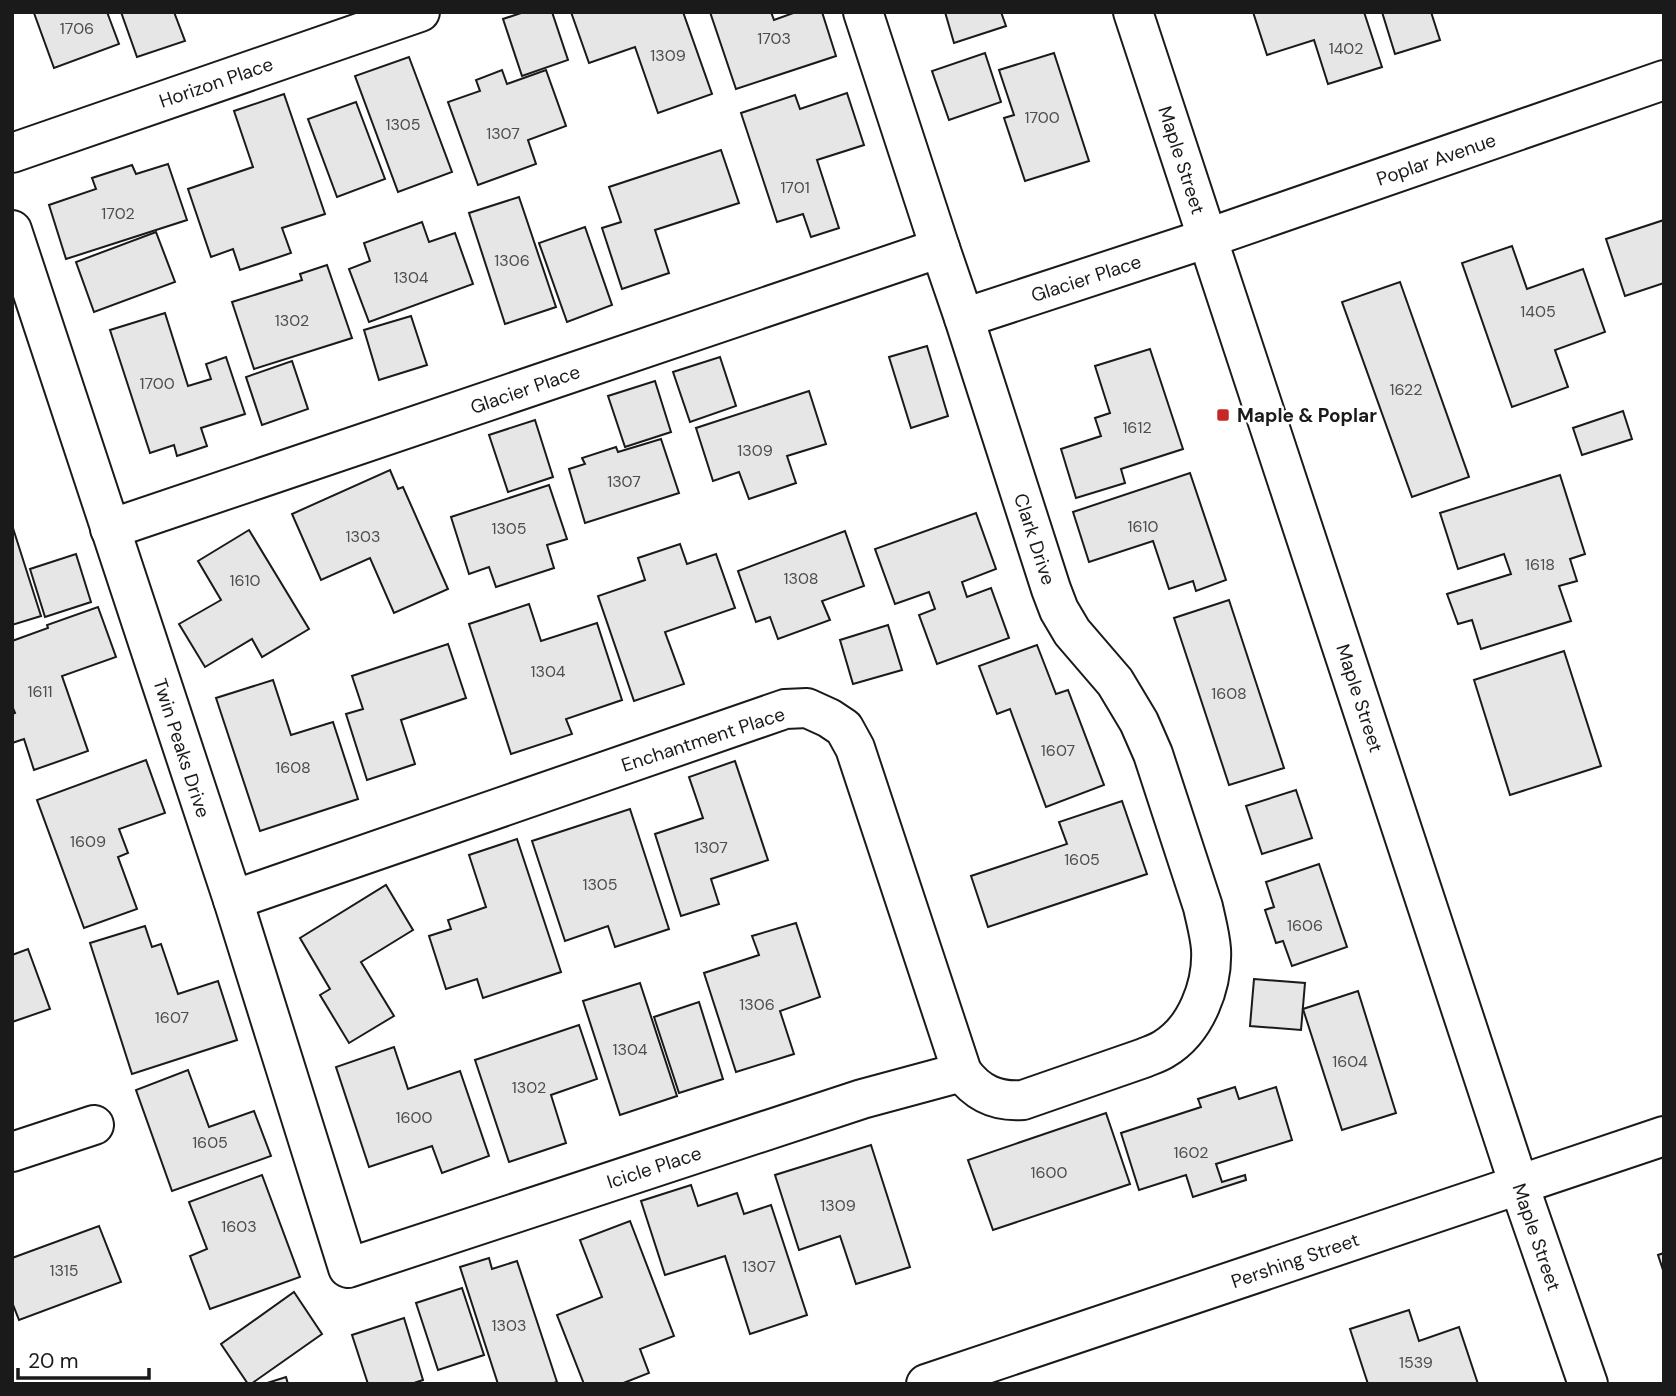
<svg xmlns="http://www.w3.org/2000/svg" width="1676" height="1396" font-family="'DM Sans',sans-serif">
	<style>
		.building { fill: #e6e6e6; stroke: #1a1a1a; stroke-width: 2 }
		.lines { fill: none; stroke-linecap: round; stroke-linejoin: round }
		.minor-casing { stroke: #1a1a1a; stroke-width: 42 }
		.tertiary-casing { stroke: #1a1a1a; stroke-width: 42 }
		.minor { stroke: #fff; stroke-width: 38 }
		.tertiary { stroke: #fff; stroke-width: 38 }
		.poi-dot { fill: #c62828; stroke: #fff; stroke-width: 2.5 }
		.labels { text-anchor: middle; stroke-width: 5; stroke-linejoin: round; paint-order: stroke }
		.number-label { font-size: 16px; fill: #4d4d4d }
		.street-label { font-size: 19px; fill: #1a1a1a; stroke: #fff }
		.poi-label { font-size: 19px; font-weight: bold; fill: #1a1a1a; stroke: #fff; text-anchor: start }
	</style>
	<rect width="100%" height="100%" fill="#fff"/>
	<!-- building -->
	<g class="building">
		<path d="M 107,12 L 119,44 L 54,68 L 34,13 Z"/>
		<path d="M 121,12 L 174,12 L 185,41 L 137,57 Z"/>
		<path d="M 524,12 L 552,12 L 568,60 L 522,76 L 503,19 Z"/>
		<path d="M 571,12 L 683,12 L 712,94 L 658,113 L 635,47 L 589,63 Z"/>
		<path d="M 710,12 L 771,12 L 774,20 L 796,12 L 822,12 L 836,56 L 736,89 Z"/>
		<path d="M 945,12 L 1001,12 L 1006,26 L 954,43 Z"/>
		<path d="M 1253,12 L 1364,12 L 1382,67 L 1328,84 L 1314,40 L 1267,55 Z"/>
		<path d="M 1382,12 L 1431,12 L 1440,40 L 1395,54 Z"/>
		<path d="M 985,53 L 1001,102 L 949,120 L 932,71 Z"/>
		<path d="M 1054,53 L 1089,161 L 1025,181 L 1004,118 L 1014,115 L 999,70 Z"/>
		<path d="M 409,57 L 452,172 L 398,192 L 355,76 Z"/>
		<path d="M 502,70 L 507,84 L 546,70 L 566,126 L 528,140 L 536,164 L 478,185 L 448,102 L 480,91 L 476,80 Z"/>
		<path d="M 847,93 L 864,145 L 817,160 L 839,228 L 811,237 L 803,214 L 777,222 L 741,113 L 795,95 L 800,109 Z"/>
		<path d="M 284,94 L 325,214 L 282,228 L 291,253 L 240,270 L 233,249 L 211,257 L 188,189 L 253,167 L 234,111 Z"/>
		<path d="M 356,102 L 385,179 L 337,197 L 308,119 Z"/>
		<path d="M 721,150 L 739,203 L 655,230 L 669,273 L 622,289 L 602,228 L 621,222 L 609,187 Z"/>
		<path d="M 168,164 L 187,220 L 66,259 L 49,205 L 96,189 L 92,178 L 132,165 L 136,174 Z"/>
		<path d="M 519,197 L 556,307 L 505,324 L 469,213 Z"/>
		<path d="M 1664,220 L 1664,283 L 1625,296 L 1606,239 Z"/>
		<path d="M 422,222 L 429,242 L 455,233 L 473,284 L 369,322 L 349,269 L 370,261 L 364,243 Z"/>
		<path d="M 585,227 L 612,305 L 567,322 L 539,243 Z"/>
		<path d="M 156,232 L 175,282 L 94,312 L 76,262 Z"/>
		<path d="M 1512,246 L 1527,289 L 1583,269 L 1605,332 L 1555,350 L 1568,387 L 1512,407 L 1462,263 Z"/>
		<path d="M 327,265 L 352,338 L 254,369 L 232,302 L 302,280 L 300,274 Z"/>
		<path d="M 1400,282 L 1469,477 L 1412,497 L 1342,302 Z"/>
		<path d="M 165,313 L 188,386 L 211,379 L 206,364 L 226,357 L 245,414 L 201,428 L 207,446 L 177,456 L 174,445 L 150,453 L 110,330 Z"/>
		<path d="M 411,316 L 427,365 L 379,380 L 364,330 Z"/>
		<path d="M 927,346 L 948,416 L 911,428 L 889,357 Z"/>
		<path d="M 1150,349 L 1183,449 L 1121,469 L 1125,483 L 1076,498 L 1061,449 L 1101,436 L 1095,418 L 1110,413 L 1095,366 Z"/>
		<path d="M 720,357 L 736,406 L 690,422 L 673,372 Z"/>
		<path d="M 292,361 L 308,409 L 262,425 L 246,377 Z"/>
		<path d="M 655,381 L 671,432 L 625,447 L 608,396 Z"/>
		<path d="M 809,391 L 826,444 L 787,456 L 796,483 L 749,499 L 739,472 L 713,481 L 696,428 Z"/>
		<path d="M 1623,411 L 1632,439 L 1582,455 L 1573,428 Z"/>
		<path d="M 535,420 L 553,477 L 508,492 L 489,435 Z"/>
		<path d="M 661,439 L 679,493 L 585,523 L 569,469 L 585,464 L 582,458 L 616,447 L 618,452 Z"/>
		<path d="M 390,470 L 398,489 L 403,487 L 448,589 L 394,613 L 370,558 L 321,580 L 292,514 Z"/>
		<path d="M 1190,473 L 1226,580 L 1196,591 L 1193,581 L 1169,589 L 1153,541 L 1089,562 L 1073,512 Z"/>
		<path d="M 1560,475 L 1585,554 L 1570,559 L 1577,581 L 1559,586 L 1571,621 L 1481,649 L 1472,620 L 1458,624 L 1447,594 L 1511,574 L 1504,554 L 1458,569 L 1440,513 Z"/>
		<path d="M 549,485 L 567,539 L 547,545 L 554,568 L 496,587 L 489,567 L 469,574 L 451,517 Z"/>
		<path d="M 976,513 L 996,569 L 962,582 L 967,597 L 991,588 L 1009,638 L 937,664 L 919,615 L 935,609 L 929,592 L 895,604 L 875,549 Z"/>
		<path d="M 12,525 L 41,616 L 12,625 Z"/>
		<path d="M 249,530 L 309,629 L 262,657 L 252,639 L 205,667 L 179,624 L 221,600 L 198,561 Z"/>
		<path d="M 845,531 L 864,586 L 822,601 L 830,620 L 778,639 L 770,617 L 756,622 L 738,571 Z"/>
		<path d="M 680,544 L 687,564 L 716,554 L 735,608 L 665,632 L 684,684 L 634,701 L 598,596 L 645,580 L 638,558 Z"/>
		<path d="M 76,554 L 91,602 L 45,617 L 30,569 Z"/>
		<path d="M 1229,600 L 1284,768 L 1229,785 L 1174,618 Z"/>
		<path d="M 529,604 L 541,641 L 597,623 L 622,700 L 566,719 L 572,734 L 511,754 L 469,624 Z"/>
		<path d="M 98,607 L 116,657 L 62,676 L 88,751 L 34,770 L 24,739 L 12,743 L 12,714 L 15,713 L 12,706 L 12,641 L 48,628 L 47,625 Z"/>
		<path d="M 888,625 L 902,670 L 853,684 L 840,640 Z"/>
		<path d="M 448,644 L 466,698 L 401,720 L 415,764 L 367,780 L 346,714 L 363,709 L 352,676 Z"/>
		<path d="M 1037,645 L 1056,694 L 1068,690 L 1104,785 L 1046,807 L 1010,709 L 997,714 L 979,666 Z"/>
		<path d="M 1564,651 L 1601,766 L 1510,795 L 1474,680 Z"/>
		<path d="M 273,680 L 291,735 L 333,722 L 358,799 L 260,831 L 216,698 Z"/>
		<path d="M 146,760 L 165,813 L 119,829 L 128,853 L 118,857 L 137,909 L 84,928 L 37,800 Z"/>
		<path d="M 735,761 L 768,860 L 711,879 L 719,904 L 681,916 L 655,834 L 703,818 L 689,777 Z"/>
		<path d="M 1296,790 L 1312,838 L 1262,854 L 1246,806 Z"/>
		<path d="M 1122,801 L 1147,874 L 988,927 L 971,876 L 1067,844 L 1059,822 Z"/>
		<path d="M 630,809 L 669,929 L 615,947 L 608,926 L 565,941 L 532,841 Z"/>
		<path d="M 517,839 L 561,972 L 483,998 L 477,979 L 446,989 L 429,936 L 451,929 L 448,920 L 486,907 L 469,855 Z"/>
		<path d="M 1319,864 L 1347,947 L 1292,966 L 1283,941 L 1276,943 L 1265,910 L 1274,907 L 1266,882 Z"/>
		<path d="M 386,885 L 413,930 L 361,962 L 394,1016 L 349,1043 L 320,995 L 330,989 L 300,938 Z"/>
		<path d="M 796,923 L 820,997 L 780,1011 L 794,1054 L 736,1072 L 704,973 L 759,955 L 752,936 Z"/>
		<path d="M 145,926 L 152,947 L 161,944 L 178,994 L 218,981 L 237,1040 L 132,1074 L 90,943 Z"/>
		<path d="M 28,949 L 50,1009 L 12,1022 L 12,955 Z"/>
		<path d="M 1254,979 L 1305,983 L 1301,1030 L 1250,1026 Z"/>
		<path d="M 640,983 L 677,1096 L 620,1115 L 583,1001 Z"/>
		<path d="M 1358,991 L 1396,1113 L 1342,1130 L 1303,1009 Z"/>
		<path d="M 699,1002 L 723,1079 L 679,1093 L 654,1017 Z"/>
		<path d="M 579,1025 L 597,1079 L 551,1095 L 566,1143 L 509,1162 L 475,1060 Z"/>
		<path d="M 394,1047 L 408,1089 L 460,1071 L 489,1156 L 442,1173 L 432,1146 L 369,1167 L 336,1067 Z"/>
		<path d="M 188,1070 L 209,1127 L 254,1111 L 271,1156 L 172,1191 L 136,1090 Z"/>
		<path d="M 1235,1087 L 1239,1099 L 1276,1087 L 1292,1140 L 1216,1164 L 1222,1182 L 1245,1175 L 1246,1180 L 1193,1197 L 1186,1175 L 1139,1190 L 1121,1133 L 1201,1107 L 1198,1099 Z"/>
		<path d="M 1106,1113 L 1130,1184 L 993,1230 L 968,1160 Z"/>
		<path d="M 871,1145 L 910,1267 L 856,1284 L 840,1236 L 799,1250 L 775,1175 Z"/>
		<path d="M 262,1175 L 300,1277 L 210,1309 L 190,1256 L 207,1249 L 189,1202 Z"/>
		<path d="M 691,1185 L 698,1206 L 737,1193 L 744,1214 L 771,1205 L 807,1315 L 750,1334 L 725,1256 L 665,1275 L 641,1201 Z"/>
		<path d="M 630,1221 L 674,1336 L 640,1349 L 649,1373 L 621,1384 L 584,1384 L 557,1315 L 602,1297 L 580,1240 Z"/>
		<path d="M 99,1226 L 121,1282 L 19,1320 L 12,1302 L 12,1258 Z"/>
		<path d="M 1664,1253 L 1664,1273 L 1658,1255 Z"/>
		<path d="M 489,1258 L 492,1269 L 517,1261 L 557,1382 L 550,1384 L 498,1384 L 460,1267 Z"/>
		<path d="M 462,1288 L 484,1355 L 438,1370 L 416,1303 Z"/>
		<path d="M 294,1292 L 322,1334 L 251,1384 L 248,1384 L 221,1344 Z"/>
		<path d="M 1409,1310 L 1419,1341 L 1459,1327 L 1478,1384 L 1368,1384 L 1350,1329 Z"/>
		<path d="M 404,1318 L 423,1380 L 411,1384 L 368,1384 L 352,1335 Z"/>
		<path d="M 286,1377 L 288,1384 L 264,1384 Z"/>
	</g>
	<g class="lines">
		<!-- minor casing -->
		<g class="minor-casing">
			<g id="minor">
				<path d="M 12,153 L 420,12"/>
				<path d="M 12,230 L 233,900 L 348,1268 L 862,1099 L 962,1072"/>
				<path d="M 964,318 L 1208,238 L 1664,80"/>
				<path d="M 110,529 L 940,248"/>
				<path d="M 233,900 L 785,709 L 807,708 L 829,718 L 844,728 L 855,748 L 962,1072 C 978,1094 997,1102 1023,1100 L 1144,1058 C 1151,1055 1158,1053 1164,1049 C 1196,1030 1213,985 1211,949 C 1210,935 1206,921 1203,907 L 1153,754 L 1139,722 L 1115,682 L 1072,632 L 1059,610 L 1051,589 L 964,318 L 940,248 L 863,12"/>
				<path d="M 12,1152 L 94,1125"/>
				<path d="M 926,1384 L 1664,1136"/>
			</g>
		</g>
		<!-- tertiary casing -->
		<g class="tertiary-casing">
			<path id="tertiary" d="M 1133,12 L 1519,1185 L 1588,1384"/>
		</g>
		<!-- minor -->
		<use href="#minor" class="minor"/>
		<!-- tertiary -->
		<use href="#tertiary" class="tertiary"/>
	</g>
	<!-- markers -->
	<rect class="poi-dot" x="1216" y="408" width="14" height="14" rx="3.5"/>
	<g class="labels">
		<!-- number labels -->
		<g class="number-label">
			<text x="77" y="34">1706</text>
			<text x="774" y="44">1703</text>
			<text x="1346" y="54">1402</text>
			<text x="668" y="61">1309</text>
			<text x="1042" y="123">1700</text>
			<text x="403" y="130">1305</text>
			<text x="503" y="139">1307</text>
			<text x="795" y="193">1701</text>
			<text x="118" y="219">1702</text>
			<text x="512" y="266">1306</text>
			<text x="411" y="283">1304</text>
			<text x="1538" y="317">1405</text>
			<text x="292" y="326">1302</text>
			<text x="157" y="389">1700</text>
			<text x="1406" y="395">1622</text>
			<text x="1137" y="433">1612</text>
			<text x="755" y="456">1309</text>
			<text x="624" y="487">1307</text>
			<text x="1143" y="532">1610</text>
			<text x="509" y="534">1305</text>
			<text x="363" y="542">1303</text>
			<text x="1540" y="570">1618</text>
			<text x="801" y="584">1308</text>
			<text x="245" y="586">1610</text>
			<text x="548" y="677">1304</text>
			<text x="40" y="697">1611</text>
			<text x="1229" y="699">1608</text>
			<text x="1058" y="756">1607</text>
			<text x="293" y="773">1608</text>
			<text x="88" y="847">1609</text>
			<text x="711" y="853">1307</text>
			<text x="1082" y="865">1605</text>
			<text x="600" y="890">1305</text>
			<text x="1305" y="931">1606</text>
			<text x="757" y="1010">1306</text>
			<text x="172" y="1023">1607</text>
			<text x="630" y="1055">1304</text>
			<text x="1350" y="1067">1604</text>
			<text x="529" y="1093">1302</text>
			<text x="414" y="1123">1600</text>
			<text x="210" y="1148">1605</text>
			<text x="1191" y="1158">1602</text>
			<text x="1049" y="1178">1600</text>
			<text x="838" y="1211">1309</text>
			<text x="239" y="1232">1603</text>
			<text x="759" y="1272">1307</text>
			<text x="64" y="1276">1315</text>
			<text x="509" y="1331">1303</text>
			<text x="1416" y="1368">1539</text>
		</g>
		<!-- street labels -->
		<g class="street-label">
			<text transform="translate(216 82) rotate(-19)" y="7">Horizon Place</text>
			<text transform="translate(1436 159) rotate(-19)" y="7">Poplar Avenue</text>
			<text transform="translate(1182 160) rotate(72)" y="7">Maple Street</text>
			<text transform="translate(1086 278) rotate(-18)" y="7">Glacier Place</text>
			<text transform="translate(525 389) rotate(-19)" y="7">Glacier Place</text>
			<text transform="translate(1035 539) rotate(72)" y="7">Clark Drive</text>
			<text transform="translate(1360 698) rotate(72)" y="7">Maple Street</text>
			<text transform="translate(703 739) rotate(-18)" y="7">Enchantment Place</text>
			<text transform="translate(182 748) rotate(72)" y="7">Twin Peaks Drive</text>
			<text transform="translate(654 1167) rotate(-18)" y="7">Icicle Place</text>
			<text transform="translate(1537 1237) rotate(71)" y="7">Maple Street</text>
			<text transform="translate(1295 1260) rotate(-19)" y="7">Pershing Street</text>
		</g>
		<!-- poi labels -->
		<g class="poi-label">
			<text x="1237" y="422">Maple &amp; Poplar</text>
		</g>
	</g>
	<!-- border -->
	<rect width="1676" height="1396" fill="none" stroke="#1a1a1a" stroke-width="28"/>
	<!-- scale -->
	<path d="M18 1368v10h131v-10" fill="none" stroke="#1a1a1a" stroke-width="3.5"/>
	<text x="28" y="1368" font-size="21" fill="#1a1a1a" stroke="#ffffff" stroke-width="5" paint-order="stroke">20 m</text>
</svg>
